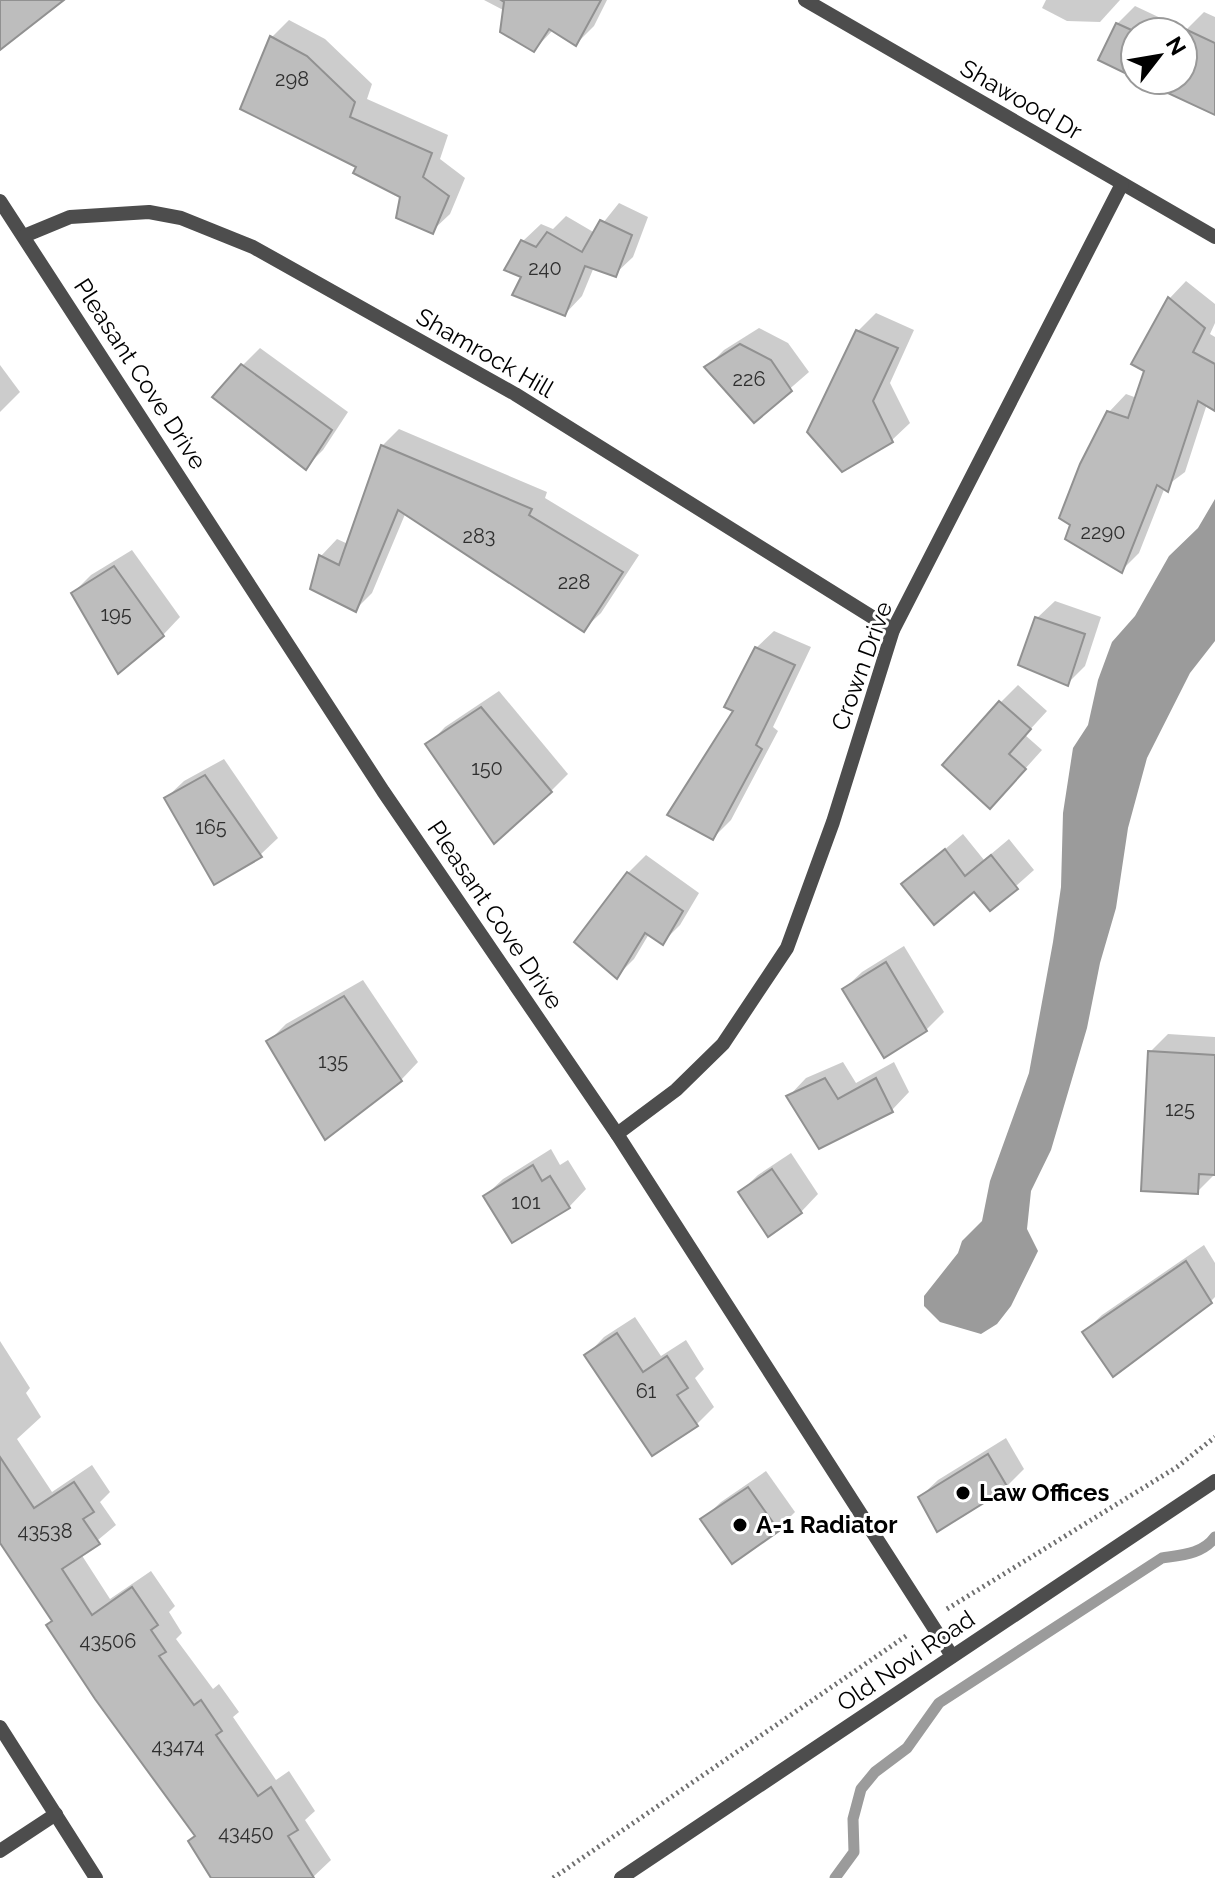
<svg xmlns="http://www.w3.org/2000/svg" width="1215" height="1878" font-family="Raleway,sans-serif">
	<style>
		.water { fill: #9b9b9b }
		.shadow { fill: #0003 }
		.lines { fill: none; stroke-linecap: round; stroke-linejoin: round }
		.stream { stroke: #9b9b9b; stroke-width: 11 }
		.building { fill: #bdbdbd; stroke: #919191; stroke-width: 2 }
		.path { stroke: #6f6f6f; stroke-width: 5; stroke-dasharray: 2 4; stroke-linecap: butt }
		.minor { stroke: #4d4d4d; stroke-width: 14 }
		.poi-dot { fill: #000; stroke: #fff; stroke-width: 3 }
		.labels { text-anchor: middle; stroke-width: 6; stroke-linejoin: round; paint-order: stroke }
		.number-label { font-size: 20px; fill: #2f2f2f }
		.street-label { font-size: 24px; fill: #000; stroke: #fff }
		.poi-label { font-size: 24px; font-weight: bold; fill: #000; stroke: #fff; text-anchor: start }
	</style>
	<rect width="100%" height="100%" fill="#fff"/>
	<!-- water -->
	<path class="water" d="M 1215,499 L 1215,641 L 1190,673 L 1147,758 L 1128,828 L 1116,908 L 1100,963 L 1087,1028 L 1051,1150 L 1031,1191 L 1027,1229 L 1038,1251 L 1011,1306 L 997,1324 L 981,1334 L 940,1322 L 924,1306 L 924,1296 L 958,1253 L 962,1241 L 982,1221 L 990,1181 L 1029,1073 L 1053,942 L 1061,887 L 1063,813 L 1073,748 L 1088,725 L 1098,680 L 1112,642 L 1135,616 L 1169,556 L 1198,528 Z"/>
	<!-- shadow -->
	<g class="shadow">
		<path d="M 484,0 L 607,0 L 594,26 L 576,44 L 553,30 L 534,50 L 505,11 Z"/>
		<path d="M 1046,0 L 1120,0 L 1100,22 L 1067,21 L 1042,8 Z"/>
		<path d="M 1135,6 L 1186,30 L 1204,12 L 1215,17 L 1215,113 L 1145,80 L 1183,80 L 1183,32 L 1135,32 L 1117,24 Z"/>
		<path d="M 289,20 L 325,39 L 372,84 L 367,99 L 448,135 L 440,159 L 465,178 L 450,214 L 432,231 L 403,196 L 358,166 L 272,37 Z"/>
		<path d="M 619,203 L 648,217 L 633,257 L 615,274 L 594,267 L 582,296 L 565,314 L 523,276 L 523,241 L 541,224 L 553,229 L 566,216 L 595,233 Z"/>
		<path d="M 1186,281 L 1215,304 L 1215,323 L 1210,334 L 1215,337 L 1215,401 L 1207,404 L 1185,472 L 1165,487 L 1139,553 L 1122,570 L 1109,412 L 1126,394 L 1137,398 L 1169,299 Z"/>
		<path d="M 876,313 L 914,330 L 890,383 L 910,423 L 892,440 L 810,431 L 858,331 Z"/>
		<path d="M 759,328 L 788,343 L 809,372 L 754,420 L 707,367 L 724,350 Z"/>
		<path d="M 260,348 L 348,412 L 323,450 L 306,467 L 242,366 Z"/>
		<path d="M 0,365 L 20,392 L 0,412 Z"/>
		<path d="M 399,429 L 547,492 L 545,498 L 639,555 L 601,613 L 584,629 L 406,512 L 372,593 L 355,610 L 312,588 L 321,556 L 337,539 L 348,544 L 382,446 Z"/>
		<path d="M 132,550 L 180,617 L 163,635 L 73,593 L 91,575 Z"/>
		<path d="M 1055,601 L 1101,617 L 1085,666 L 1068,683 L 1037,618 Z"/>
		<path d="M 774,631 L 811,647 L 773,727 L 778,731 L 731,820 L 713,838 L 736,710 L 756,648 Z"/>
		<path d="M 1018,685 L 1047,711 L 1025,735 L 1042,750 L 1007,789 L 1001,702 Z"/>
		<path d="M 499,691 L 568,774 L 551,791 L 428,745 L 445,727 Z"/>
		<path d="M 224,759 L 278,838 L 260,855 L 166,798 L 184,781 Z"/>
		<path d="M 963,834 L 984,860 L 1009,839 L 1034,870 L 990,909 L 974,889 L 904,884 Z"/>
		<path d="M 646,855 L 699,893 L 680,925 L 662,943 L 649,934 L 634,959 L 617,976 L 628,873 Z"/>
		<path d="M 904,946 L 944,1012 L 926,1030 L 844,989 L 862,972 Z"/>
		<path d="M 363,980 L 418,1062 L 401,1080 L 269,1041 L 286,1024 Z"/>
		<path d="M 1168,1034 L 1215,1037 L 1215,1174 L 1197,1192 L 1150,1052 Z"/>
		<path d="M 843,1062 L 856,1083 L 894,1062 L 909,1092 L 892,1110 L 789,1096 L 806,1078 Z"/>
		<path d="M 551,1149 L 560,1165 L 568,1160 L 586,1189 L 569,1207 L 485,1196 L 503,1179 Z"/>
		<path d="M 791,1153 L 818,1194 L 801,1212 L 740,1192 L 758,1175 Z"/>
		<path d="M 1204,1245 L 1215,1263 L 1215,1297 L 1210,1302 L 1084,1332 L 1102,1315 Z"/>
		<path d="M 635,1317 L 661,1356 L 686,1340 L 704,1369 L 695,1378 L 714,1407 L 697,1424 L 587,1355 L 604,1337 Z"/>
		<path d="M 0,1341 L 30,1388 L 26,1393 L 41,1417 L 17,1439 L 52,1492 L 92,1465 L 110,1492 L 100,1502 L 116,1525 L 81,1554 L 110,1599 L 151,1571 L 175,1606 L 169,1612 L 182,1633 L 176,1639 L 213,1689 L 219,1684 L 239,1712 L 233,1717 L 276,1780 L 289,1771 L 315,1811 L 305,1820 L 331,1860 L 312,1878 L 214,1878 L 197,1834 L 0,1540 Z"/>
		<path d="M 1006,1438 L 1024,1469 L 1006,1487 L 920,1497 L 938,1480 Z"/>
		<path d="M 766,1471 L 795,1512 L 777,1530 L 703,1519 L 721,1502 Z"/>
	</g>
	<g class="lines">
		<!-- stream -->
		<path class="stream" d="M 835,1878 L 854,1852 L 853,1819 L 861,1789 L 875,1772 L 907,1748 L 939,1703 L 1162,1558 C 1182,1555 1203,1554 1215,1537"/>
	</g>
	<!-- building -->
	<g class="building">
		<path d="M 0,0 L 64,0 L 0,50 Z"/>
		<path d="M 501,0 L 601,0 L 576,46 L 549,29 L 534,52 L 500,32 L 504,2 Z"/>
		<path d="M 1116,23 L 1136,32 L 1135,78 L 1098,60 Z"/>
		<path d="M 1185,29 L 1215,43 L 1215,115 L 1140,80 L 1183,80 L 1182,32 Z"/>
		<path d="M 270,36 L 307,56 L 355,102 L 350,117 L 432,153 L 423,177 L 449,196 L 433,234 L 396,218 L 400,197 L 353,173 L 356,167 L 240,109 Z"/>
		<path d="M 600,220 L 632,235 L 616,277 L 585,266 L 565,316 L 512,295 L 521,277 L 504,270 L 521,240 L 536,247 L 547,232 L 582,252 Z"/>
		<path d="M 1168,297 L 1205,328 L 1193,352 L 1215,364 L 1215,411 L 1198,401 L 1168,492 L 1157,485 L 1122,573 L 1065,539 L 1070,525 L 1059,518 L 1080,464 L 1107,411 L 1128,418 L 1144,371 L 1131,364 Z"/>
		<path d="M 856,330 L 898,348 L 873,401 L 893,442 L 842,472 L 807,432 Z"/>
		<path d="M 740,344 L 771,360 L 792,391 L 754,423 L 704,367 Z"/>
		<path d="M 241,364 L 332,430 L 306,470 L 212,397 Z"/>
		<path d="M 381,445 L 532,509 L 529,515 L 623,572 L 584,632 L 398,510 L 356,612 L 310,589 L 319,555 L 339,565 Z"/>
		<path d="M 114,566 L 164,636 L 118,674 L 71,593 Z"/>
		<path d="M 1035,617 L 1085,634 L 1068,686 L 1018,665 Z"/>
		<path d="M 755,647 L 795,665 L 756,745 L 762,749 L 713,840 L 667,815 L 733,711 L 724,707 Z"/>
		<path d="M 999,701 L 1031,729 L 1009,754 L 1026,769 L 990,809 L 942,765 Z"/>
		<path d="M 481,707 L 552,792 L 494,844 L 425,744 Z"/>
		<path d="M 205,775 L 262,857 L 214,885 L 164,798 Z"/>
		<path d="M 945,849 L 965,876 L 991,855 L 1018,889 L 990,911 L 974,892 L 934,925 L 901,884 Z"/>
		<path d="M 627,872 L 683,911 L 663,945 L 645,933 L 617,979 L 574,942 Z"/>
		<path d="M 886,962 L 927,1031 L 884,1058 L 842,989 Z"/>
		<path d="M 344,996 L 402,1081 L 325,1140 L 266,1041 Z"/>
		<path d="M 1148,1051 L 1215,1055 L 1215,1175 L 1199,1174 L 1198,1194 L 1141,1191 Z"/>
		<path d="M 825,1078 L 838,1099 L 876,1078 L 893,1112 L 819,1149 L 786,1096 Z"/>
		<path d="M 533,1165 L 542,1181 L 550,1176 L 570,1208 L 512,1243 L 483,1196 Z"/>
		<path d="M 772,1169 L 802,1213 L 768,1237 L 738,1192 Z"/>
		<path d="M 1186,1261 L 1212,1303 L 1113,1377 L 1082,1332 Z"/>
		<path d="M 617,1333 L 643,1372 L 667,1356 L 688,1388 L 677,1395 L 698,1426 L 652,1456 L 584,1355 Z"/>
		<path d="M 988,1454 L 1008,1488 L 937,1532 L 918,1497 Z"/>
		<path d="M 0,1457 L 34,1508 L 74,1482 L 94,1512 L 83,1519 L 100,1544 L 62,1569 L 92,1615 L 132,1587 L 158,1625 L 151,1630 L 166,1652 L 159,1656 L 194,1705 L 201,1700 L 222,1731 L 216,1735 L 258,1796 L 271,1787 L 298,1830 L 288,1836 L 314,1878 L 211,1878 L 188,1841 L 195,1836 L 95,1699 L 46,1625 L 52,1621 L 0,1543 Z"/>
		<path d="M 748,1487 L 779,1531 L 732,1564 L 700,1519 Z"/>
	</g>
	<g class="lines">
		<!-- path -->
		<g class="path">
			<path d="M 947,1609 L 1177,1467 L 1215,1437"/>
			<path d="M 553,1878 L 909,1634"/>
		</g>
		<!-- minor -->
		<g class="minor">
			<path d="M 805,0 L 1215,237"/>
			<path d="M 0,201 L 383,791 L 617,1134 L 952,1656"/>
			<path d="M 24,236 L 70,217 L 149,212 L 181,218 L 253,247 L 515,394 L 893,630"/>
			<path d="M 617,1134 L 676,1090 L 723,1044 L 787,948 L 833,822 L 893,630 L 1122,184"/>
			<path d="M 0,1727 L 96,1878"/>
			<path d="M 0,1851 L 56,1814"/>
			<path d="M 621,1878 L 1215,1481"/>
		</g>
	</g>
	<!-- markers -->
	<g class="poi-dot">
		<circle cx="963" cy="1493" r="8"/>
		<circle cx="740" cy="1525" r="8"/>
	</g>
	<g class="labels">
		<!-- number labels -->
		<g class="number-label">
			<text x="292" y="86">298</text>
			<text x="545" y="275">240</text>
			<text x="749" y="386">226</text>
			<text x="1103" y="539">2290</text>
			<text x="479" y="543">283</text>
			<text x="574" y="589">228</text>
			<text x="116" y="621">195</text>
			<text x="487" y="775">150</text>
			<text x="211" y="834">165</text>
			<text x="333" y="1068">135</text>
			<text x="1180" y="1116">125</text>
			<text x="526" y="1209">101</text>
			<text x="646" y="1398">61</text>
			<text x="45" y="1538">43538</text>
			<text x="108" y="1648">43506</text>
			<text x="178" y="1753">43474</text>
			<text x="246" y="1840">43450</text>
		</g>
		<!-- street labels -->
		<g class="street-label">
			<text transform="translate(1021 100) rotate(30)" y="8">Shawood Dr</text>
			<text transform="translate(485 353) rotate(30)" y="8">Shamrock Hill</text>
			<text transform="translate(140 374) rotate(57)" y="8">Pleasant Cove Drive</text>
			<text transform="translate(862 666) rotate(-70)" y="8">Crown Drive</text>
			<text transform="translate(495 915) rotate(56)" y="8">Pleasant Cove Drive</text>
			<text transform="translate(906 1661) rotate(-34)" y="8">Old Novi Road</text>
		</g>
		<!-- poi labels -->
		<g class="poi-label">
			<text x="979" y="1501">Law Offices</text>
			<text x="756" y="1533">A-1 Radiator</text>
		</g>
	</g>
	<!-- north arrow -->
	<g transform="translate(1159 56) rotate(59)"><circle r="38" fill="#ffffff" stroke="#999999" stroke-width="2"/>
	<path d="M0-6L14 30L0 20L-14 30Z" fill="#000000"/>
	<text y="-12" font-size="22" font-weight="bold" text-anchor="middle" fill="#000000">N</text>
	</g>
</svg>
